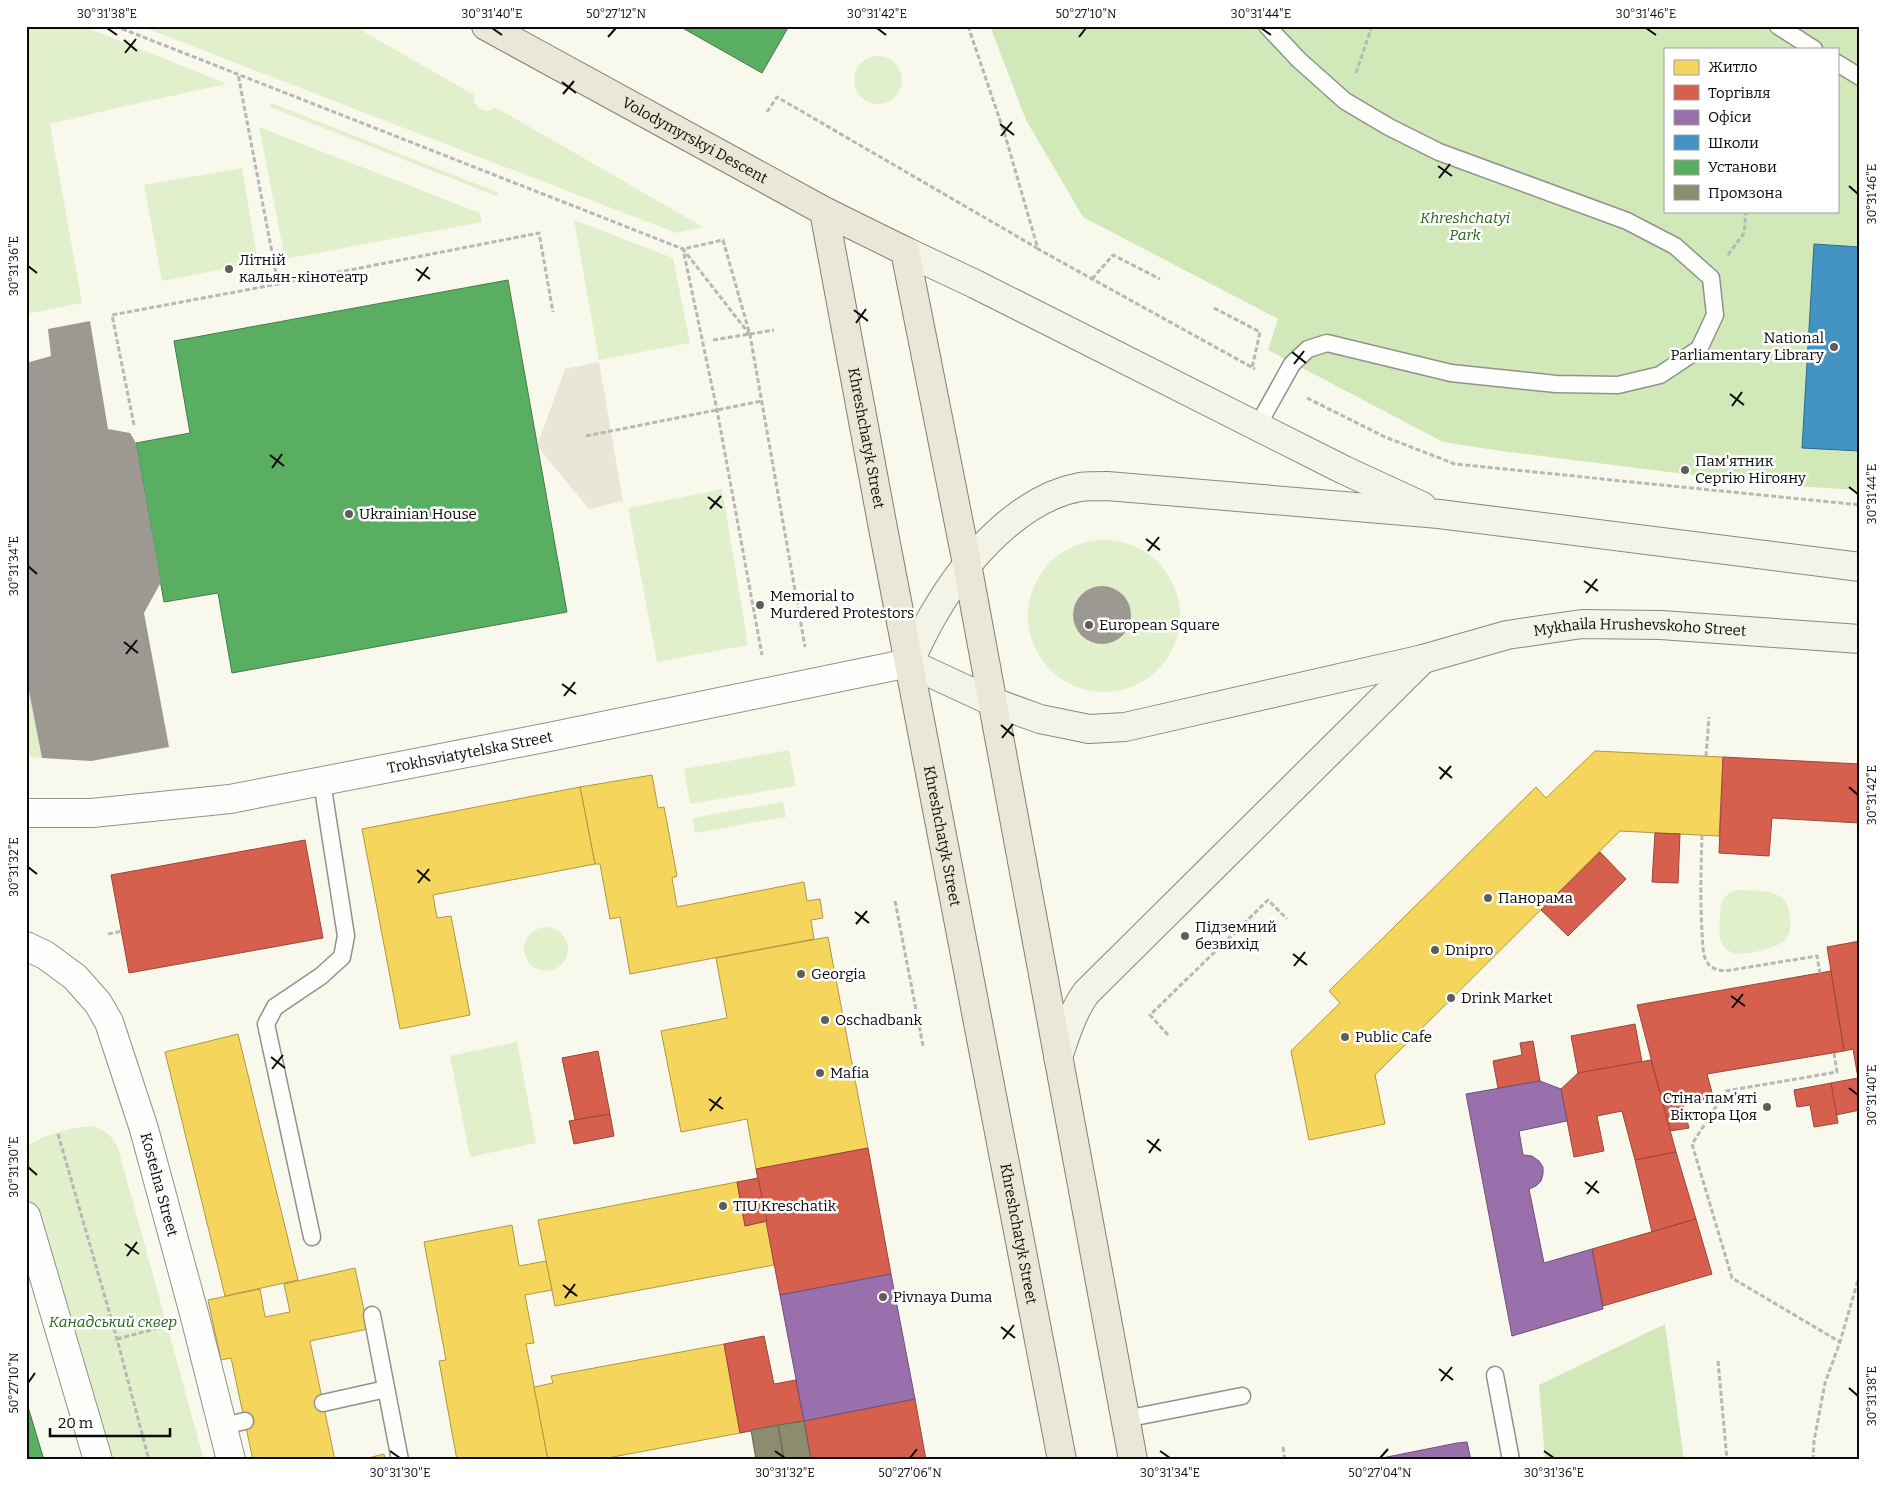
<svg xmlns="http://www.w3.org/2000/svg" width="1886" height="1486" font-family="Bitter,serif">
	<style>
		.green { fill: #e1f0cb }
		.forest { fill: #d1e8b9; fill-rule: evenodd }
		.plaza { fill: #e9e6d8 }
		.homes { fill: #f6d55c; stroke: #af9843 }
		.shops { fill: #d6604d; stroke: #994639 }
		.offices { fill: #9970ab; stroke: #6e517b }
		.schools { fill: #4393c3; stroke: #326a8c }
		.public { fill: #5aae61; stroke: #427d47 }
		.industry { fill: #8c8c6e; stroke: #656550 }
		.building { fill: #9c9993 }
		.lines { fill: none; stroke-linecap: round; stroke-linejoin: round }
		.service-casing { stroke: #92918c; stroke-width: 19 }
		.minor-casing { stroke: #92918c; stroke-width: 30 }
		.secondary-casing { stroke: #888883; stroke-width: 30 }
		.primary-casing { stroke: #7f7e7a; stroke-width: 30 }
		.path { stroke: #b7b7b5; stroke-width: 3; stroke-dasharray: 5 2.5; stroke-linecap: butt }
		.service { stroke: #fefefc; stroke-width: 16 }
		.minor { stroke: #fefefc; stroke-width: 28 }
		.secondary { stroke: #f4f3e7; stroke-width: 28 }
		.primary { stroke: #ebe7d6; stroke-width: 28 }
		.ticks { fill: none; stroke: #0a0a0a; stroke-width: 2 }
		.poi-dot { fill: #5e5d59; stroke: #fff; stroke-width: 2 }
		.labels { text-anchor: middle; stroke-width: 5; stroke-linejoin: round; paint-order: stroke }
		.street-label { font-size: 15px; fill: #0a0a0a; stroke: #fff }
		.park-label { font-size: 15px; font-style: italic; fill: #276319; stroke: #fff }
		.poi-label { font-size: 15px; fill: #0a0a0a; stroke: #fff; text-anchor: start }
		.neatline { fill: none; stroke: #0a0a0a; stroke-width: 2 }
		.ticks-label { font-size: 12px; text-anchor: middle; fill: #0a0a0a }
	</style>
	<rect width="100%" height="100%" fill="#f9f8ed"/>
	<!-- green -->
	<g class="green">
		<path d="M 26,26 L 83,26 L 227,84 L 125,106 L 50,124 L 82,303 L 26,314 Z"/>
		<path d="M 140,26 L 354,26 L 474,95 L 474,102 L 480,109 L 489,111 L 495,107 L 703,227 L 676,233 Z"/>
		<circle cx="878" cy="80" r="24"/>
		<path d="M 272,103 L 499,193 L 496,196 L 270,107 Z"/>
		<path d="M 259,127 L 480,213 L 482,222 L 285,259 Z"/>
		<path d="M 242,168 L 258,262 L 162,281 L 144,185 Z"/>
		<path d="M 574,220 L 673,258 L 690,343 L 599,360 Z"/>
		<path d="M 722,489 L 748,645 L 657,662 L 628,508 Z"/>
		<circle cx="1104" cy="616" r="76"/>
		<path d="M 26,676 L 42,758 L 26,756 Z"/>
		<path d="M 789,750 L 796,786 L 690,804 L 684,769 Z"/>
		<path d="M 783,802 L 786,817 L 695,833 L 692,818 Z"/>
		<path d="M 1738,890 C 1763,891 1788,887 1790,919 C 1791,926 1790,935 1785,940 C 1778,948 1744,956 1734,953 C 1730,952 1724,948 1722,944 C 1718,936 1720,923 1720,914 C 1720,900 1725,893 1738,890 Z"/>
		<circle cx="546" cy="949" r="22"/>
		<path d="M 517,1042 L 536,1143 L 470,1157 L 450,1056 Z"/>
		<path d="M 93,1126 C 106,1131 112,1136 118,1148 L 204,1460 L 98,1460 L 26,1200 L 26,1148 C 38,1135 75,1127 93,1126 Z"/>
	</g>
	<!-- forest -->
	<g class="forest">
		<path d="M 990,26 L 1860,26 L 1860,490 L 1772,485 L 1502,451 L 1443,442 L 1268,350 L 1278,319 L 1083,217 L 1026,120 ZM 1665,49 L 1837,49 L 1837,211 L 1665,211 Z"/>
		<path d="M 1665,1324 L 1684,1460 L 1545,1460 L 1539,1385 Z"/>
	</g>
	<!-- plaza -->
	<path class="plaza" d="M 599,362 L 623,501 L 589,509 L 537,446 L 565,369 Z"/>
	<!-- homes -->
	<g class="homes">
		<path d="M 1595,751 L 1723,757 L 1719,836 L 1620,831 L 1375,1075 L 1385,1124 L 1309,1140 L 1291,1051 L 1340,1003 L 1329,991 L 1536,787 L 1546,798 Z"/>
		<path d="M 652,775 L 658,808 L 664,807 L 677,876 L 672,878 L 677,907 L 804,882 L 807,901 L 820,899 L 823,918 L 811,920 L 814,939 L 630,974 L 620,917 L 610,919 L 600,864 L 595,864 L 580,787 Z"/>
		<path d="M 580,787 L 595,864 L 433,895 L 437,918 L 451,916 L 470,1015 L 400,1029 L 362,829 Z"/>
		<path d="M 828,937 L 868,1148 L 756,1169 L 747,1119 L 681,1132 L 661,1031 L 727,1018 L 716,958 Z"/>
		<path d="M 238,1034 L 298,1280 L 225,1296 L 165,1052 Z"/>
		<path d="M 737,1182 L 745,1226 L 767,1221 L 774,1265 L 555,1306 L 538,1220 Z"/>
		<path d="M 512,1225 L 519,1266 L 546,1261 L 552,1290 L 525,1295 L 534,1343 L 526,1344 L 548,1460 L 457,1460 L 439,1361 L 446,1360 L 424,1242 Z"/>
		<path d="M 355,1268 L 368,1329 L 310,1341 L 335,1460 L 253,1460 L 231,1358 L 221,1360 L 208,1300 L 260,1289 L 265,1317 L 290,1312 L 284,1284 Z"/>
		<path d="M 724,1344 L 740,1433 L 597,1460 L 548,1460 L 534,1387 L 553,1383 L 551,1376 Z"/>
		<path d="M 384,1454 L 385,1460 L 360,1460 Z"/>
	</g>
	<!-- shops -->
	<g class="shops">
		<path d="M 1723,757 L 1860,764 L 1860,823 L 1772,818 L 1769,856 L 1719,853 Z"/>
		<path d="M 1655,833 L 1680,834 L 1678,883 L 1652,882 Z"/>
		<path d="M 305,840 L 323,938 L 129,973 L 111,875 Z"/>
		<path d="M 1600,852 L 1626,879 L 1568,936 L 1541,910 Z"/>
		<path d="M 1860,941 L 1860,1110 L 1836,1115 L 1831,1083 L 1858,1078 L 1853,1049 L 1844,1051 L 1827,947 Z"/>
		<path d="M 1831,971 L 1844,1051 L 1707,1074 L 1714,1100 L 1683,1105 L 1689,1128 L 1670,1131 L 1637,1005 Z"/>
		<path d="M 1635,1024 L 1642,1062 L 1578,1073 L 1571,1036 Z"/>
		<path d="M 1533,1041 L 1540,1081 L 1498,1088 L 1493,1061 L 1522,1055 L 1520,1043 Z"/>
		<path d="M 598,1051 L 610,1114 L 575,1120 L 562,1058 Z"/>
		<path d="M 1651,1060 L 1676,1152 L 1635,1160 L 1622,1111 L 1597,1116 L 1604,1151 L 1574,1157 L 1561,1089 L 1578,1073 Z"/>
		<path d="M 1831,1083 L 1838,1123 L 1814,1127 L 1810,1105 L 1797,1107 L 1794,1090 Z"/>
		<path d="M 610,1114 L 614,1136 L 574,1144 L 569,1121 Z"/>
		<path d="M 868,1148 L 891,1274 L 780,1295 L 756,1169 Z"/>
		<path d="M 1676,1152 L 1696,1219 L 1652,1232 L 1635,1160 Z"/>
		<path d="M 758,1178 L 767,1221 L 745,1226 L 737,1182 Z"/>
		<path d="M 1696,1219 L 1712,1274 L 1603,1306 L 1592,1249 Z"/>
		<path d="M 764,1336 L 774,1384 L 796,1380 L 804,1421 L 740,1433 L 724,1344 Z"/>
		<path d="M 915,1399 L 926,1460 L 811,1460 L 804,1421 Z"/>
	</g>
	<!-- offices -->
	<g class="offices">
		<path d="M 1540,1081 L 1561,1089 L 1567,1121 L 1519,1131 L 1523,1155 L 1532,1156 L 1539,1161 L 1543,1167 L 1543,1174 L 1541,1181 L 1536,1186 L 1529,1189 L 1544,1263 L 1592,1249 L 1603,1309 L 1512,1336 L 1466,1094 Z"/>
		<path d="M 891,1274 L 915,1399 L 804,1421 L 780,1295 Z"/>
		<path d="M 1467,1442 L 1471,1460 L 1372,1460 L 1457,1443 Z"/>
	</g>
	<!-- schools -->
	<path class="schools" d="M 1814,244 L 1860,247 L 1860,451 L 1802,448 Z"/>
	<!-- public -->
	<g class="public">
		<path d="M 679,26 L 789,26 L 762,73 Z"/>
		<path d="M 508,280 L 567,612 L 232,673 L 218,593 L 164,602 L 136,443 L 190,433 L 174,341 Z"/>
		<path d="M 26,1400 L 44,1460 L 26,1460 Z"/>
	</g>
	<!-- industry -->
	<g class="industry">
		<path d="M 804,1421 L 811,1460 L 784,1460 L 778,1425 Z"/>
		<path d="M 778,1425 L 784,1460 L 756,1460 L 751,1430 Z"/>
	</g>
	<!-- building -->
	<g class="building">
		<path d="M 90,321 L 108,429 L 130,433 L 136,443 L 161,582 L 144,613 L 169,747 L 91,761 L 42,758 L 26,676 L 26,363 L 51,356 L 48,329 Z"/>
		<circle cx="1102" cy="615" r="29"/>
	</g>
	<g class="lines">
		<!-- service casing -->
		<g class="service-casing">
			<g id="service">
				<path d="M 1778,26 L 1814,49"/>
				<path d="M 1837,63 L 1860,77"/>
				<path d="M 1258,425 L 1292,364 L 1308,349 L 1327,343 L 1451,373 L 1556,384 L 1618,385 L 1660,375 L 1699,349 L 1715,315 L 1711,278 L 1675,246 L 1627,221 L 1439,152 L 1389,127 L 1345,101 L 1299,60 L 1267,26"/>
				<path d="M 312,1237 L 266,1024 L 275,1007 L 321,976 L 342,957 L 346,936 L 322,782"/>
				<path d="M 372,1315 L 400,1460"/>
				<path d="M 1495,1375 L 1511,1460"/>
				<path d="M 323,1403 L 386,1389"/>
				<path d="M 1125,1419 L 1242,1396"/>
				<path d="M 223,1426 L 245,1421"/>
			</g>
		</g>
		<!-- minor casing -->
		<g class="minor-casing">
			<g id="minor">
				<path id="s1" d="M 26,813 L 92,813 L 230,799 L 549,737 L 909,663"/>
				<path id="s2" d="M 26,946 L 45,955 L 75,977 L 98,1003 L 109,1022 L 144,1129 L 195,1317 L 231,1460"/>
				<path d="M 26,1216 L 98,1460"/>
			</g>
		</g>
		<!-- secondary casing -->
		<g class="secondary-casing">
			<g id="secondary">
				<path d="M 905,251 L 975,284 L 1344,470 L 1422,506"/>
				<path id="s3" d="M 1860,567 L 1439,514 L 1107,486 C 1098,486 1089,486 1080,487 C 1019,498 965,560 935,612 C 925,628 917,646 909,663 L 993,702 L 1040,719 L 1089,729 L 1125,727 L 1423,659 L 1507,635 L 1582,624 L 1661,625 L 1860,639"/>
				<path d="M 1058,1057 C 1066,1034 1072,1013 1086,993 L 1423,659"/>
			</g>
		</g>
		<!-- primary casing -->
		<g class="primary-casing">
			<g id="primary">
				<path id="s4" d="M 486,26 L 824,211 L 905,251 L 967,564 L 1133,1460"/>
				<path id="s5" d="M 824,211 L 882,523 L 1062,1460"/>
			</g>
		</g>
		<!-- path -->
		<g class="path">
			<path d="M 115,26 L 683,249 L 717,410 L 762,655"/>
			<path d="M 968,26 L 1005,135 L 1038,249 L 1255,369"/>
			<path d="M 1356,73 L 1372,26"/>
			<path d="M 767,112 L 777,97 L 1037,248"/>
			<path d="M 1728,255 L 1744,233 L 1746,211"/>
			<path d="M 1092,279 L 1113,255 L 1160,279"/>
			<path d="M 278,284 L 539,233 L 553,312"/>
			<path d="M 1214,308 L 1260,332 L 1252,368"/>
			<path d="M 750,335 L 683,249 L 723,240 L 750,335 L 805,647"/>
			<path d="M 713,340 L 774,330"/>
			<path d="M 1307,398 L 1385,437 L 1455,464 L 1860,505"/>
			<path d="M 134,425 L 112,315 L 278,284 L 238,74"/>
			<path d="M 586,436 L 762,401"/>
			<path d="M 1706,756 L 1709,717"/>
			<path d="M 1702,835 C 1701,868 1700,900 1702,933 C 1703,942 1702,953 1706,960 C 1710,969 1717,970 1725,971 L 1817,956 L 1820,973"/>
			<path d="M 895,901 L 923,1046"/>
			<path d="M 108,934 L 122,931"/>
			<path d="M 1168,1035 L 1150,1015 L 1268,900 L 1287,919"/>
			<path d="M 1834,1053 L 1837,1072 L 1726,1091 L 1692,1144 L 1732,1278 L 1840,1342"/>
			<path d="M 58,1134 L 117,1339 L 149,1460"/>
			<path d="M 117,1339 L 162,1327"/>
			<path d="M 1718,1361 L 1727,1460"/>
			<path d="M 1283,1447 L 1285,1460"/>
			<path d="M 1813,1460 L 1814,1441 L 1825,1383 L 1840,1342 L 1860,1273"/>
		</g>
		<!-- service -->
		<use href="#service" class="service"/>
		<!-- minor -->
		<use href="#minor" class="minor"/>
		<!-- secondary -->
		<use href="#secondary" class="secondary"/>
		<!-- primary -->
		<use href="#primary" class="primary"/>
	</g>
	<!-- ticks -->
	<path class="ticks" d="M 107,28 L 117,35M 492,28 L 502,35M 877,28 L 886,35M 1261,28 L 1271,35M 1646,28 L 1656,35M 608,37 L 616,28M 1079,37 L 1086,28M 124,40 L 137,51M 125,53 L 136,39M 562,82 L 576,93M 563,94 L 574,81M 1000,124 L 1014,135M 1001,136 L 1012,122M 1438,166 L 1452,176M 1439,178 L 1450,164M 1849,186 L 1858,194M 28,266 L 37,273M 416,269 L 430,279M 418,281 L 428,267M 854,310 L 868,321M 856,323 L 866,309M 1292,352 L 1306,363M 1294,364 L 1304,351M 1730,394 L 1744,405M 1732,406 L 1742,392M 270,455 L 284,466M 272,468 L 282,454M 1849,487 L 1858,494M 708,497 L 722,508M 710,509 L 721,496M 1146,539 L 1160,550M 1148,551 L 1159,537M 28,566 L 37,574M 1584,581 L 1598,591M 1586,593 L 1597,579M 124,642 L 138,653M 126,654 L 137,640M 562,684 L 576,694M 564,696 L 575,682M 1001,725 L 1014,736M 1002,738 L 1013,724M 1439,767 L 1452,778M 1440,779 L 1451,766M 1849,787 L 1858,795M 28,867 L 37,874M 417,870 L 430,881M 418,883 L 429,869M 855,912 L 869,923M 856,924 L 867,911M 1293,954 L 1307,965M 1294,966 L 1305,952M 1731,996 L 1745,1006M 1732,1008 L 1743,994M 271,1057 L 285,1068M 272,1069 L 283,1055M 1849,1088 L 1858,1095M 709,1099 L 723,1109M 710,1111 L 721,1097M 1147,1140 L 1161,1151M 1149,1153 L 1159,1139M 28,1167 L 37,1175M 1585,1182 L 1599,1193M 1587,1194 L 1597,1181M 125,1244 L 139,1254M 127,1256 L 137,1242M 563,1285 L 577,1296M 565,1298 L 575,1284M 1001,1327 L 1015,1338M 1003,1339 L 1014,1325M 1439,1369 L 1453,1380M 1441,1381 L 1452,1367M 28,1383 L 35,1373M 1849,1388 L 1858,1396M 390,1451 L 400,1458M 775,1451 L 785,1458M 1160,1451 L 1170,1458M 1544,1451 L 1554,1458M 910,1458 L 917,1449M 1380,1458 L 1388,1449"/>
	<!-- markers -->
	<g class="poi-dot">
		<circle cx="229" cy="269" r="5"/>
		<circle cx="1834" cy="347" r="5"/>
		<circle cx="1685" cy="470" r="5"/>
		<circle cx="349" cy="514" r="5"/>
		<circle cx="760" cy="605" r="5"/>
		<circle cx="1089" cy="625" r="5"/>
		<circle cx="1488" cy="898" r="5"/>
		<circle cx="1185" cy="936" r="5"/>
		<circle cx="1435" cy="950" r="5"/>
		<circle cx="801" cy="974" r="5"/>
		<circle cx="1451" cy="998" r="5"/>
		<circle cx="825" cy="1020" r="5"/>
		<circle cx="1345" cy="1037" r="5"/>
		<circle cx="820" cy="1073" r="5"/>
		<circle cx="1767" cy="1107" r="5"/>
		<circle cx="723" cy="1206" r="5"/>
		<circle cx="883" cy="1297" r="5"/>
	</g>
	<g class="labels">
		<!-- street labels -->
		<g class="street-label">
			<text dy="5" stroke="none"><textPath href="#s4" startOffset="238">Volodymyrskyi Descent</textPath></text>
			<text dy="5" stroke="none"><textPath href="#s5" startOffset="231">Khreshchatyk Street</textPath></text>
			<text dy="5" stroke="none"><textPath href="#s3" startOffset="1794">Mykhaila Hrushevskoho Street</textPath></text>
			<text dy="5" stroke="none"><textPath href="#s1" startOffset="449">Trokhsviatytelska Street</textPath></text>
			<text dy="5" stroke="none"><textPath href="#s5" startOffset="636">Khreshchatyk Street</textPath></text>
			<text dy="5" stroke="none"><textPath href="#s2" startOffset="285">Kostelna Street</textPath></text>
			<text dy="5" stroke="none"><textPath href="#s5" startOffset="1041">Khreshchatyk Street</textPath></text>
		</g>
		<!-- park labels -->
		<g class="park-label">
			<text x="1465" y="223">Khreshchatyi<tspan x="1465" dy="17">Park</tspan></text>
			<text x="113" y="1327">Канадський сквер</text>
		</g>
		<!-- poi labels -->
		<g class="poi-label">
			<text x="239" y="265">Літній<tspan x="239" dy="17">кальян-кінотеатр</tspan></text>
			<text x="1824" y="343" text-anchor="end">National<tspan x="1824" dy="17">Parliamentary Library</tspan></text>
			<text x="1695" y="466">Пам'ятник<tspan x="1695" dy="17">Сергію Нігояну</tspan></text>
			<text x="359" y="519">Ukrainian House</text>
			<text x="770" y="601">Memorial to<tspan x="770" dy="17">Murdered Protestors</tspan></text>
			<text x="1099" y="630">European Square</text>
			<text x="1498" y="903">Панорама</text>
			<text x="1195" y="932">Підземний<tspan x="1195" dy="17">безвихід</tspan></text>
			<text x="1445" y="955">Dnipro</text>
			<text x="811" y="979">Georgia</text>
			<text x="1461" y="1003">Drink Market</text>
			<text x="835" y="1025">Oschadbank</text>
			<text x="1355" y="1042">Public Cafe</text>
			<text x="830" y="1078">Mafia</text>
			<text x="1757" y="1103" text-anchor="end">Стіна пам’яті<tspan x="1757" dy="17">Віктора Цоя</tspan></text>
			<text x="733" y="1211">TIU Kreschatik</text>
			<text x="893" y="1302">Pivnaya Duma</text>
		</g>
	</g>
	<!-- border -->
	<rect width="1886" height="1486" fill="none" stroke="#ffffff" stroke-width="55"/>
	<!-- legend -->
	<rect x="1664" y="48" width="175" height="165" fill="#ffffff" stroke="#9d9d9d"/>
	<rect x="1674" y="60" width="25" height="15" fill="#f6d55c" stroke="#9d9d9d"/>
	<text x="1708" y="72" font-size="15" fill="#0a0a0a">Житло</text>
	<rect x="1674" y="85" width="25" height="15" fill="#d6604d" stroke="#9d9d9d"/>
	<text x="1708" y="98" font-size="15" fill="#0a0a0a">Торгівля</text>
	<rect x="1674" y="110" width="25" height="15" fill="#9970ab" stroke="#9d9d9d"/>
	<text x="1708" y="122" font-size="15" fill="#0a0a0a">Офіси</text>
	<rect x="1674" y="135" width="25" height="15" fill="#4393c3" stroke="#9d9d9d"/>
	<text x="1708" y="148" font-size="15" fill="#0a0a0a">Школи</text>
	<rect x="1674" y="160" width="25" height="15" fill="#5aae61" stroke="#9d9d9d"/>
	<text x="1708" y="172" font-size="15" fill="#0a0a0a">Установи</text>
	<rect x="1674" y="185" width="25" height="15" fill="#8c8c6e" stroke="#9d9d9d"/>
	<text x="1708" y="198" font-size="15" fill="#0a0a0a">Промзона</text>
	<!-- scale -->
	<path d="M50 1428v8h120v-8" fill="none" stroke="#0a0a0a" stroke-width="2.5"/>
	<text x="58" y="1428" font-size="15" fill="#0a0a0a" stroke="#ffffff" stroke-width="4" paint-order="stroke">20 m</text>
	<rect x="28" y="28" width="1830" height="1430" class="neatline"/>
	<g class="ticks-label">
		<text x="107" y="18">30°31'38"E</text>
		<text x="492" y="18">30°31'40"E</text>
		<text x="616" y="18">50°27'12"N</text>
		<text x="877" y="18">30°31'42"E</text>
		<text x="1086" y="18">50°27'10"N</text>
		<text x="1261" y="18">30°31'44"E</text>
		<text x="1646" y="18">30°31'46"E</text>
		<text transform="translate(1872 194) rotate(-90)" y="4">30°31'46"E</text>
		<text transform="translate(14 266) rotate(-90)" y="4">30°31'36"E</text>
		<text transform="translate(1872 494) rotate(-90)" y="4">30°31'44"E</text>
		<text transform="translate(14 566) rotate(-90)" y="4">30°31'34"E</text>
		<text transform="translate(1872 795) rotate(-90)" y="4">30°31'42"E</text>
		<text transform="translate(14 867) rotate(-90)" y="4">30°31'32"E</text>
		<text transform="translate(1872 1095) rotate(-90)" y="4">30°31'40"E</text>
		<text transform="translate(14 1167) rotate(-90)" y="4">30°31'30"E</text>
		<text transform="translate(14 1383) rotate(-90)" y="4">50°27'10"N</text>
		<text transform="translate(1872 1396) rotate(-90)" y="4">30°31'38"E</text>
		<text x="400" y="1477">30°31'30"E</text>
		<text x="785" y="1477">30°31'32"E</text>
		<text x="910" y="1477">50°27'06"N</text>
		<text x="1170" y="1477">30°31'34"E</text>
		<text x="1380" y="1477">50°27'04"N</text>
		<text x="1554" y="1477">30°31'36"E</text>
	</g>
</svg>
